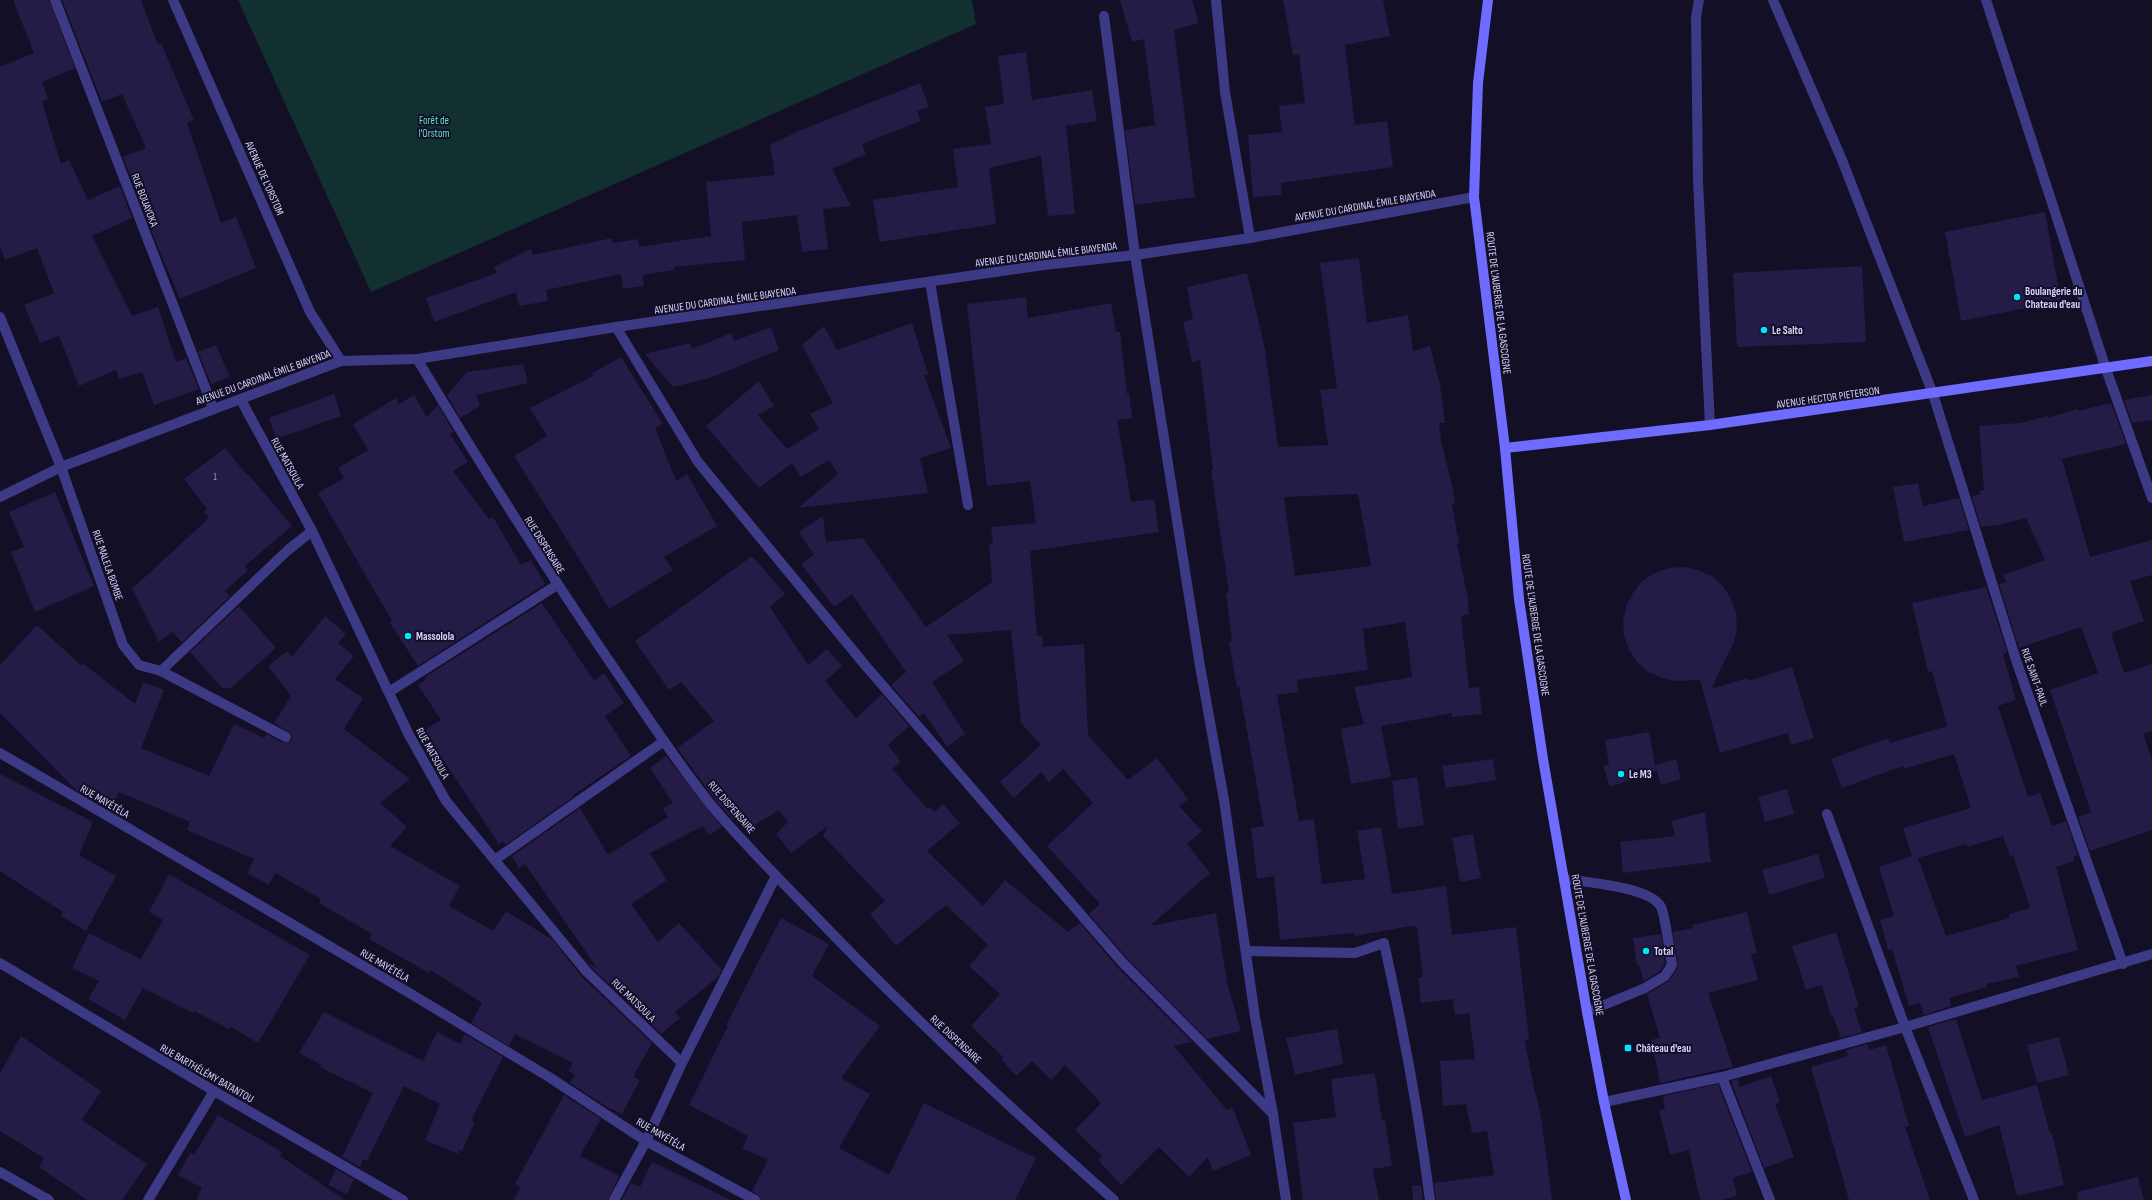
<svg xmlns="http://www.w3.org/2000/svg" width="2152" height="1200" font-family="'Sofia Sans Condensed',sans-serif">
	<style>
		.green { fill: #12302f }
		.building { fill: #241b47; fill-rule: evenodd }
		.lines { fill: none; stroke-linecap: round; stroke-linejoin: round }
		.lane { stroke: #3d3a85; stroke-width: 10 }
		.street { stroke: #3d3a85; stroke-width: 10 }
		.secondary { stroke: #6f6bff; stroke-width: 10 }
		.poi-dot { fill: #00e5ff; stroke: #130f26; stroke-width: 1.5 }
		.labels { text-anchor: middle; stroke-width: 4; stroke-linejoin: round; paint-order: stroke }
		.number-label { font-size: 9px; fill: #aca6d1 }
		.park-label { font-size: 11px; fill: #5fe0c0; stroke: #130f26 }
		.street-label { font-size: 11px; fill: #d9d4ff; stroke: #130f26 }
		.poi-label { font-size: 11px; font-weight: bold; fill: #d9d4ff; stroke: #130f26; text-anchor: start }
	</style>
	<rect width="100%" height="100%" fill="#130f26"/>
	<!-- green -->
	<path class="green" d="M 238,0 L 972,0 L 976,24 L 371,292 Z"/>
	<!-- building -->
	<g class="building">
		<path d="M 13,0 L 49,0 L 75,68 L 42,82 L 48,99 L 42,102 L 61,164 L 69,160 L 88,200 L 120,186 L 132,218 L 92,236 L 132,316 L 158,307 L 176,362 L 186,358 L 199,389 L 154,405 L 142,372 L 119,379 L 116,370 L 79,386 L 59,336 L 40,343 L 24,305 L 54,293 L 37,248 L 5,260 L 0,246 L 0,67 L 34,53 Z"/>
		<path d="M 62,0 L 141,0 L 158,45 L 161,43 L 194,120 L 187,123 L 221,223 L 236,217 L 256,268 L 180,299 L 157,245 L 123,157 L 146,148 L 122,94 L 102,102 Z"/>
		<path d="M 1120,0 L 1192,0 L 1199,23 L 1174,30 L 1195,197 L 1135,205 L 1125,130 L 1155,125 L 1144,39 L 1132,42 Z"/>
		<path d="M 1283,0 L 1383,0 L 1390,36 L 1345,45 L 1355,125 L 1387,121 L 1393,167 L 1281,183 L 1282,195 L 1253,197 L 1248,135 L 1282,132 L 1279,106 L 1305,103 L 1299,54 L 1293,55 Z"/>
		<path d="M 1026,52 L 1032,100 L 1092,90 L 1097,121 L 1066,126 L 1075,214 L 1048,216 L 1041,156 L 989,168 L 996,224 L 880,242 L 873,200 L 958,187 L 953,149 L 991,144 L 985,107 L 1004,104 L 998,56 Z"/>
		<path d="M 920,83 L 929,107 L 917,111 L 921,121 L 862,144 L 866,154 L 832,169 L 851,206 L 823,209 L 828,249 L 802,252 L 797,215 L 742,222 L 745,260 L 674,267 L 675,270 L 642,275 L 644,286 L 623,289 L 621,274 L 546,290 L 548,301 L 519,306 L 516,292 L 434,322 L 426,298 L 497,273 L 494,267 L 531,249 L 533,255 L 612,238 L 613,243 L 638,239 L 639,247 L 711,236 L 706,182 L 775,175 L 770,145 L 801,130 Z"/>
		<path d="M 2045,212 L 2061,301 L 1961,321 L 1945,232 Z"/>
		<path d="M 1359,258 L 1367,323 L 1408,315 L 1413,351 L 1430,346 L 1440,384 L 1445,423 L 1439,423 L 1441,440 L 1452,485 L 1455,504 L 1452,504 L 1459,544 L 1457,544 L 1468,600 L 1469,614 L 1461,616 L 1469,688 L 1479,687 L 1482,714 L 1452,717 L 1452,713 L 1381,726 L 1391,777 L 1351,784 L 1341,729 L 1364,724 L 1354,687 L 1412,677 L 1405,622 L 1363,629 L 1368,670 L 1297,680 L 1298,692 L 1277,695 L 1299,821 L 1314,819 L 1322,884 L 1365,879 L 1357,831 L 1381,827 L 1392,894 L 1446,886 L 1452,935 L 1516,927 L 1529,1039 L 1525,1040 L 1535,1095 L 1536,1094 L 1541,1116 L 1552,1200 L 1436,1200 L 1434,1183 L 1494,1175 L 1487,1131 L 1472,1133 L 1466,1104 L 1443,1106 L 1440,1061 L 1475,1059 L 1469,1013 L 1455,1015 L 1453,999 L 1421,1003 L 1418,978 L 1423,977 L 1417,927 L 1411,926 L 1355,936 L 1355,933 L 1280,940 L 1274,876 L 1257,879 L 1251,828 L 1264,826 L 1239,686 L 1237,687 L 1229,642 L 1232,641 L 1226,593 L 1229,593 L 1211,470 L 1213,470 L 1200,360 L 1192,362 L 1183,322 L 1193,319 L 1187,287 L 1247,273 L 1265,349 L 1278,447 L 1328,445 L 1320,390 L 1337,388 L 1320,263 ZM 1358,494 L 1371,566 L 1295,576 L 1284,497 Z"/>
		<path d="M 1862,266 L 1866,342 L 1737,347 L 1733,273 Z"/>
		<path d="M 1026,297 L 1028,318 L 1111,303 L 1116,332 L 1120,332 L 1127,394 L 1129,393 L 1132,418 L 1117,420 L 1131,502 L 1154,499 L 1159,532 L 1030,551 L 1037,636 L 1042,636 L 1043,647 L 1084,644 L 1088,735 L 1128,780 L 1157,758 L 1188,799 L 1179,806 L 1202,831 L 1187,844 L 1210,873 L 1150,926 L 1216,913 L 1228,987 L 1241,1031 L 1207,1039 L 1127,958 L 1089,914 L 1100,904 L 1047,846 L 1093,803 L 1063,769 L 1049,782 L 1041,772 L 1014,798 L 1000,782 L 1041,745 L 1021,723 L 1011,630 L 947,635 L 964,661 L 932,682 L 965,734 L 947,747 L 924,713 L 919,717 L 891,685 L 906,672 L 852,594 L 834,607 L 801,564 L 814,555 L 799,532 L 823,516 L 826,542 L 863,538 L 926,627 L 992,582 L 989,545 L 993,544 L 991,527 L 1036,523 L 1030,481 L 987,486 L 967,304 Z"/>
		<path d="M 912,323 L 928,374 L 924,375 L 951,448 L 920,458 L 928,493 L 798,508 L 838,474 L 829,460 L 801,477 L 792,463 L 759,488 L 706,426 L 759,381 L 774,406 L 758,415 L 787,449 L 819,429 L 810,414 L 833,403 L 802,345 L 824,326 L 837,350 Z"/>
		<path d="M 771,327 L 779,350 L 710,378 L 673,387 L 645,354 L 690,343 L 692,349 L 731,333 L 734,341 Z"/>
		<path d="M 216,345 L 230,377 L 211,384 L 198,352 Z"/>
		<path d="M 621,357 L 663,424 L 655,428 L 676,481 L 687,474 L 717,526 L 664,557 L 673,570 L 609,609 L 588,573 L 514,456 L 547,436 L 530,408 L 593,376 L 592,373 Z"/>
		<path d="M 523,364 L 528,383 L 476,395 L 480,406 L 460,418 L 447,395 L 467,372 Z"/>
		<path d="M 334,394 L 341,416 L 276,439 L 269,418 Z"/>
		<path d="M 414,395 L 427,417 L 438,405 L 454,432 L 450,434 L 468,462 L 453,471 L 489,519 L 493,517 L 521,565 L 531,560 L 545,584 L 418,666 L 390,623 L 392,621 L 318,493 L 344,478 L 338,468 L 368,450 L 353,424 L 396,398 L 399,404 Z"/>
		<path d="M 2152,395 L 2152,420 L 2132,423 L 2124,400 Z"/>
		<path d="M 2111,403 L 2126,444 L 2062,459 L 2090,557 L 2152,540 L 2152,575 L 2130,581 L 2144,621 L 2111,633 L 2124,673 L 2152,664 L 2152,731 L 2143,734 L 2152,760 L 2152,830 L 2090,851 L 2078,817 L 2091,812 L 2050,690 L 2098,673 L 2081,627 L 2019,648 L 1999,584 L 2006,582 L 2003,575 L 2045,560 L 2026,518 L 1998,525 L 1981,527 L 1972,496 L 1980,494 L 1979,491 L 1984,490 L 1979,426 L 2020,423 L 2048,416 L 2048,418 L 2077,409 L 2078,411 Z"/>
		<path d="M 225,448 L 247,475 L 248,474 L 292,526 L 245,566 L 248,570 L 225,591 L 230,596 L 182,642 L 172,632 L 159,642 L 132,589 L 209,518 L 204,512 L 207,509 L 184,479 Z"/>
		<path d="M 1918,483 L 1923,506 L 1959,498 L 1969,530 L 1904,542 L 1893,487 Z"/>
		<path d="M 55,492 L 94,586 L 35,612 L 11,552 L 24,547 L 9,512 Z"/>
		<path d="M 752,556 L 785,594 L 770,607 L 808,665 L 827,649 L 842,666 L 825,681 L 856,718 L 882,694 L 909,726 L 888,745 L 901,762 L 892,769 L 928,809 L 930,807 L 934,812 L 943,804 L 960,823 L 927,851 L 983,906 L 1005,880 L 1068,932 L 1080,923 L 1117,967 L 1192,1042 L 1174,1046 L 1227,1110 L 1233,1108 L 1251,1155 L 1213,1171 L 1208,1157 L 1189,1177 L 1159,1147 L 1121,1185 L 1098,1160 L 1102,1156 L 1075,1130 L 1101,1103 L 1065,1065 L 1051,1080 L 1032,1061 L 1016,1076 L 1002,1060 L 1004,1058 L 971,1026 L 1000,994 L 969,966 L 988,945 L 946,905 L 896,946 L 870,914 L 885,901 L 823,836 L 828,826 L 791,853 L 776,834 L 788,822 L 779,810 L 753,826 L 742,814 L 733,820 L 717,802 L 677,748 L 714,721 L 681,682 L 669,690 L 635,641 Z"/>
		<path d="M 1684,567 L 1698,570 L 1712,576 L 1723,586 L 1731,599 L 1736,613 L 1737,628 L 1734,642 L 1711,689 L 1747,678 L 1748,681 L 1792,667 L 1814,738 L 1791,745 L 1788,733 L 1720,753 L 1700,680 L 1676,681 L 1662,678 L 1648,672 L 1637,662 L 1629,650 L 1624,635 L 1623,621 L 1626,606 L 1633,593 L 1642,581 L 1655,573 L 1669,568 Z"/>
		<path d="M 1986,587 L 2007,652 L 2003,654 L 2016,700 L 1998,706 L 2028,797 L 2040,793 L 2052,826 L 2066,821 L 2078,855 L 2073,857 L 2074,861 L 2056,867 L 2078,950 L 2016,966 L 2019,977 L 1986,984 L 1987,987 L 1949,998 L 1951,1006 L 1924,1015 L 1920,1003 L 1909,1006 L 1892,949 L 1888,950 L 1880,920 L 1894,916 L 1879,867 L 1912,856 L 1903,828 L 1971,808 L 1954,754 L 1904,769 L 1903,766 L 1842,788 L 1831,759 L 1888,738 L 1890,743 L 1947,726 L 1932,671 L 1928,672 L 1912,603 ZM 2003,836 L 2010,856 L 2013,855 L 2030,908 L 2009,914 L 2010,918 L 1946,936 L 1918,858 L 1966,844 L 1967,847 Z"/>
		<path d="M 542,603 L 594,681 L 604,673 L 624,703 L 605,716 L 631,756 L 572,796 L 573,797 L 505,845 L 503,841 L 499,844 L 440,755 L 433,761 L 417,735 L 441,720 L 418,685 L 427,679 L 425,677 Z"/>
		<path d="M 239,606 L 276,648 L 231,688 L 222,688 L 190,652 Z"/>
		<path d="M 325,616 L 346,634 L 338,643 L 354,656 L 335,679 L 363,698 L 344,729 L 410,779 L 380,803 L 407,827 L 390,846 L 460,886 L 449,906 L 493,931 L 506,911 L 553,940 L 582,977 L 652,1043 L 633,1077 L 640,1080 L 622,1114 L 607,1107 L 570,1083 L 575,1075 L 568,1071 L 573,1063 L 515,1034 L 509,1046 L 471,1023 L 482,1003 L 431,970 L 429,973 L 369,939 L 372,934 L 319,903 L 321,899 L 275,873 L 269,885 L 247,873 L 254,859 L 187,830 L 190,822 L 119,792 L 112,806 L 103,802 L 101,805 L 77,791 L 0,713 L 0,665 L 37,625 L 82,666 L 84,664 L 135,704 L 143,682 L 164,690 L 141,748 L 209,776 L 234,724 L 264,738 L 267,734 L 283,743 L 292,740 L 291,733 L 274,723 L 291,696 L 268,666 L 287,651 L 292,657 Z"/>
		<path d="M 1649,732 L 1655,765 L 1676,759 L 1681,779 L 1661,785 L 1655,766 L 1656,771 L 1610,787 L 1603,766 L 1609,764 L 1605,740 Z"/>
		<path d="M 666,756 L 722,827 L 709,835 L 703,826 L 650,853 L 667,880 L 631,904 L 658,942 L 679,923 L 722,970 L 718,977 L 675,1012 L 680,1018 L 661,1034 L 592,968 L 587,962 L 597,968 L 525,864 L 519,868 L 512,856 L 580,808 L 608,855 L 668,817 L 663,808 L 673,803 L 650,768 Z"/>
		<path d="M 1493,759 L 1496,780 L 1446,788 L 1442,766 Z"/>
		<path d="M 0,774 L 93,822 L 79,855 L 116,876 L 86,931 L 61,916 L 63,912 L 0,871 Z"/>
		<path d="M 1417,777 L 1424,825 L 1398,829 L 1392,781 Z"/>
		<path d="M 1787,789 L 1794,814 L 1765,822 L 1758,797 Z"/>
		<path d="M 1705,812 L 1711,862 L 1623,873 L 1620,842 L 1675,836 L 1671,821 Z"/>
		<path d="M 1473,834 L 1481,878 L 1460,882 L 1452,838 Z"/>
		<path d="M 1818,854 L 1825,878 L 1769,895 L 1762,870 Z"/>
		<path d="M 169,874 L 310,955 L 258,1043 L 231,1027 L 229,1029 L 194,1011 L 193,1013 L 143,988 L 125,1020 L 88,999 L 99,981 L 72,968 L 89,933 L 141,959 L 163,920 L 149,912 Z"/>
		<path d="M 1747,912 L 1757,953 L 1751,954 L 1758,980 L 1708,993 L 1733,1067 L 1660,1083 L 1651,1040 L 1660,1038 L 1647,994 L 1669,981 L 1678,968 L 1673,932 L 1693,928 L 1692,925 Z"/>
		<path d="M 781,918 L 829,944 L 812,976 L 880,1026 L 841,1078 L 870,1094 L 839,1148 L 889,1175 L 924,1103 L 1036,1158 L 1015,1200 L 761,1200 L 758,1195 L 752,1191 L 768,1160 L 742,1148 L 748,1136 L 689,1105 L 728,1026 L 726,1025 Z"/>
		<path d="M 1836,932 L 1859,1007 L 1854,1008 L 1862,1032 L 1841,1038 L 1833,1016 L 1831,1016 L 1822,985 L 1806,990 L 1792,946 Z"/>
		<path d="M 1661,934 L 1665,964 L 1660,971 L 1644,981 L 1639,965 L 1637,965 L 1633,938 Z"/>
		<path d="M 324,1012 L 423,1061 L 437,1032 L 460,1044 L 465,1034 L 503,1057 L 471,1121 L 475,1122 L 462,1151 L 459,1149 L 458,1154 L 425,1140 L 440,1104 L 404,1086 L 367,1161 L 363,1159 L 360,1167 L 342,1157 L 373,1093 L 320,1067 L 321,1065 L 299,1053 Z"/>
		<path d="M 1956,1019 L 1982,1100 L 2037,1085 L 2050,1134 L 2052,1133 L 2064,1185 L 2017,1196 L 1999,1125 L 1965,1137 L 1928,1027 Z"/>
		<path d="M 1337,1029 L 1343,1064 L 1295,1075 L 1286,1038 Z"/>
		<path d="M 21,1036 L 101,1091 L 82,1120 L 147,1164 L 122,1200 L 87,1200 L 39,1167 L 44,1158 L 0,1131 L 0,1073 Z"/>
		<path d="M 2059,1037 L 2069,1075 L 2037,1083 L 2027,1045 Z"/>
		<path d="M 1867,1044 L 1869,1050 L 1886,1045 L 1909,1126 L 1905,1127 L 1930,1200 L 1849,1200 L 1811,1067 L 1848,1056 L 1846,1050 Z"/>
		<path d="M 1375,1073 L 1382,1121 L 1385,1120 L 1392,1166 L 1373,1169 L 1379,1200 L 1303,1200 L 1293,1123 L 1336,1117 L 1331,1079 Z"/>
		<path d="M 1771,1076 L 1780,1102 L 1775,1104 L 1794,1157 L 1764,1168 L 1731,1081 L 1738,1079 L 1740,1087 Z"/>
		<path d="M 1718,1084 L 1752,1172 L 1733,1178 L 1737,1196 L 1721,1200 L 1700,1200 L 1689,1150 L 1670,1155 L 1659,1110 L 1665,1109 L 1663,1096 Z"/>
		<path d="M 564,1095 L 601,1119 L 580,1156 L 619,1176 L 608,1200 L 513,1200 L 521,1187 L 515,1184 Z"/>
		<path d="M 218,1115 L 282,1152 L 280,1156 L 345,1200 L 196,1200 L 202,1188 L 178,1175 L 190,1153 L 194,1155 Z"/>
		<path d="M 652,1162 L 731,1200 L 621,1200 L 631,1183 L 640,1187 Z"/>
		<path d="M 336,1169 L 354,1179 L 347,1194 L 328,1185 Z"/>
		<path d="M 2138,1177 L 2144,1200 L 2078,1200 L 2077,1192 Z"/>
		<path d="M 1421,1185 L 1423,1200 L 1413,1200 L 1412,1186 Z"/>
	</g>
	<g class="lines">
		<!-- lane -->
		<g class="lane">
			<path d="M 1216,0 L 1225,92 L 1250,238"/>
			<path d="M 1699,0 L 1696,17 L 1698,181 L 1710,425"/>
			<path d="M 1773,0 L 1842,160 L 1933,394 L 2017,663 L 2123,964"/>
			<path d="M 1986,0 L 2106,369"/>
			<path d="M 1104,16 L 1135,255"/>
			<path d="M 930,282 L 968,505"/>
			<path d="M 1564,879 C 1585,882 1651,887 1661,907 C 1665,915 1670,953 1672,965 L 1665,976 L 1645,988 L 1587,1012"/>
		</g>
		<!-- street -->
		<g class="street">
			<path d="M 55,0 L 213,408"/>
			<path d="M 173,0 L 310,312 L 341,361"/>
			<path d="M 1135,255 L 1200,666 L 1224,800 L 1255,1017 L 1273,1114 L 1286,1200"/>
			<path d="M 0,317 L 61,467 L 123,645 L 139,665 L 161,671 L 286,737"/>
			<path d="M 616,327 L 698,462 L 865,665 L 1122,962 L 1273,1114"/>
			<path d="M 417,359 C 481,465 546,569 616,671 C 647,716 677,763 712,806 C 745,845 782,882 818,919 C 912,1017 1012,1110 1114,1200"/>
			<path d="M 2106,369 L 2152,498"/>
			<path d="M 241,400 L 312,531 L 409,735 L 446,801 L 587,972 L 682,1063"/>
			<path d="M 0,497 L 61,467 L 341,361 L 417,359 L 616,327 L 1044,265 L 1135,255 L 1250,238 L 1474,197"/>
			<path d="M 161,671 L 288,550 L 312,531"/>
			<path d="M 389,692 L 557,585"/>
			<path d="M 0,753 L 406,991 L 549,1077 L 646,1141 L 755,1200"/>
			<path d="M 1827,814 L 1905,1027 L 1974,1200"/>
			<path d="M 496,859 L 664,741"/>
			<path d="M 1246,951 L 1355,953 L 1384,943 C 1403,1028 1419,1114 1430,1200"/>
			<path d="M 0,963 L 214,1091 L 403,1200"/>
			<path d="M 1722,1077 L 1770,1200"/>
			<path d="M 1604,1102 L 1722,1077 L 1905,1027 L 2152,954"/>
			<path d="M 0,1172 L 49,1200"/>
			<path d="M 148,1200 L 214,1091"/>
			<path d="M 614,1200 L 646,1141 L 682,1063 L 776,876"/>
		</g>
		<!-- secondary -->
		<g class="secondary">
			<path d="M 1488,0 L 1478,83 L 1474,197 L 1505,448 L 1519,599 L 1543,759 L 1587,1012 L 1604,1102 L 1626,1200"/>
			<path d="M 1505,448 L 1710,425 L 2152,361"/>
		</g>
	</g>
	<!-- markers -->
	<g class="poi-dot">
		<circle cx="2017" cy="297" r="4"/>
		<circle cx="1764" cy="330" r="4"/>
		<circle cx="408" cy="636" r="4"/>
		<circle cx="1621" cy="774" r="4"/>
		<circle cx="1646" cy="951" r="4"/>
		<rect x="1624" y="1044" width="8" height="8" rx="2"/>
	</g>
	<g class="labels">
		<!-- number labels -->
		<g class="number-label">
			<text x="215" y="480">1</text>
		</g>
		<!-- park labels -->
		<g class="park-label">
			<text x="434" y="124">Forêt de<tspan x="434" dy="13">l'Orstom</tspan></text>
		</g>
		<!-- street labels -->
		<g class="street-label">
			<text transform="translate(265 178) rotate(66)" y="4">AVENUE DE L'ORSTOM</text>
			<text transform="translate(145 200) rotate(69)" y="4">RUE BOUAYOKA</text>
			<text transform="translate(1365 205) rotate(-10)" y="4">AVENUE DU CARDINAL ÉMILE BIAYENDA</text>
			<text transform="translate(1046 254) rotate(-7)" y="4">AVENUE DU CARDINAL ÉMILE BIAYENDA</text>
			<text transform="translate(725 300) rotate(-8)" y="4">AVENUE DU CARDINAL ÉMILE BIAYENDA</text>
			<text transform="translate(1499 303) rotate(83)" y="4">ROUTE DE L'AUBERGE DE LA GASCOGNE</text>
			<text transform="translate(263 377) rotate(-20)" y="4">AVENUE DU CARDINAL ÉMILE BIAYENDA</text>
			<text transform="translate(1828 397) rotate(-8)" y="4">AVENUE HECTOR PIETERSON</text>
			<text transform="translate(288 463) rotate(61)" y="4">RUE MATSOULA</text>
			<text transform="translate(545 545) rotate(58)" y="4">RUE DISPENSAIRE</text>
			<text transform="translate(108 565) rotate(71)" y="4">RUE MALELA BOMBE</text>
			<text transform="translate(1536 625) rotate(82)" y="4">ROUTE DE L'AUBERGE DE LA GASCOGNE</text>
			<text transform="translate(2035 677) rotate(71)" y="4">RUE SAINT-PAUL</text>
			<text transform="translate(433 753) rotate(61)" y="4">RUE MATSOULA</text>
			<text transform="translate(105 801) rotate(30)" y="4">RUE MAYÉTÉLA</text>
			<text transform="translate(732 807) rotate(49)" y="4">RUE DISPENSAIRE</text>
			<text transform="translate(1588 945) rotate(80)" y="4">ROUTE DE L'AUBERGE DE LA GASCOGNE</text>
			<text transform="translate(385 965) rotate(30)" y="4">RUE MAYÉTÉLA</text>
			<text transform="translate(634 1000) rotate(44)" y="4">RUE MATSOULA</text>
			<text transform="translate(956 1039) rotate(43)" y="4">RUE DISPENSAIRE</text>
			<text transform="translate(207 1073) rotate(30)" y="4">RUE BARTHÉLÉMY BATANTOU</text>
			<text transform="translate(661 1134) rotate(30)" y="4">RUE MAYÉTÉLA</text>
		</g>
		<!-- poi labels -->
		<g class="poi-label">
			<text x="2025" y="295">Boulangerie du<tspan x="2025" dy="13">Chateau d'eau</tspan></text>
			<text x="1772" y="334">Le Salto</text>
			<text x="416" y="640">Massolola</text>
			<text x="1629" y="778">Le M3</text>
			<text x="1654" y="955">Total</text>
			<text x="1636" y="1052">Château d'eau</text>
		</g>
	</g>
</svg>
